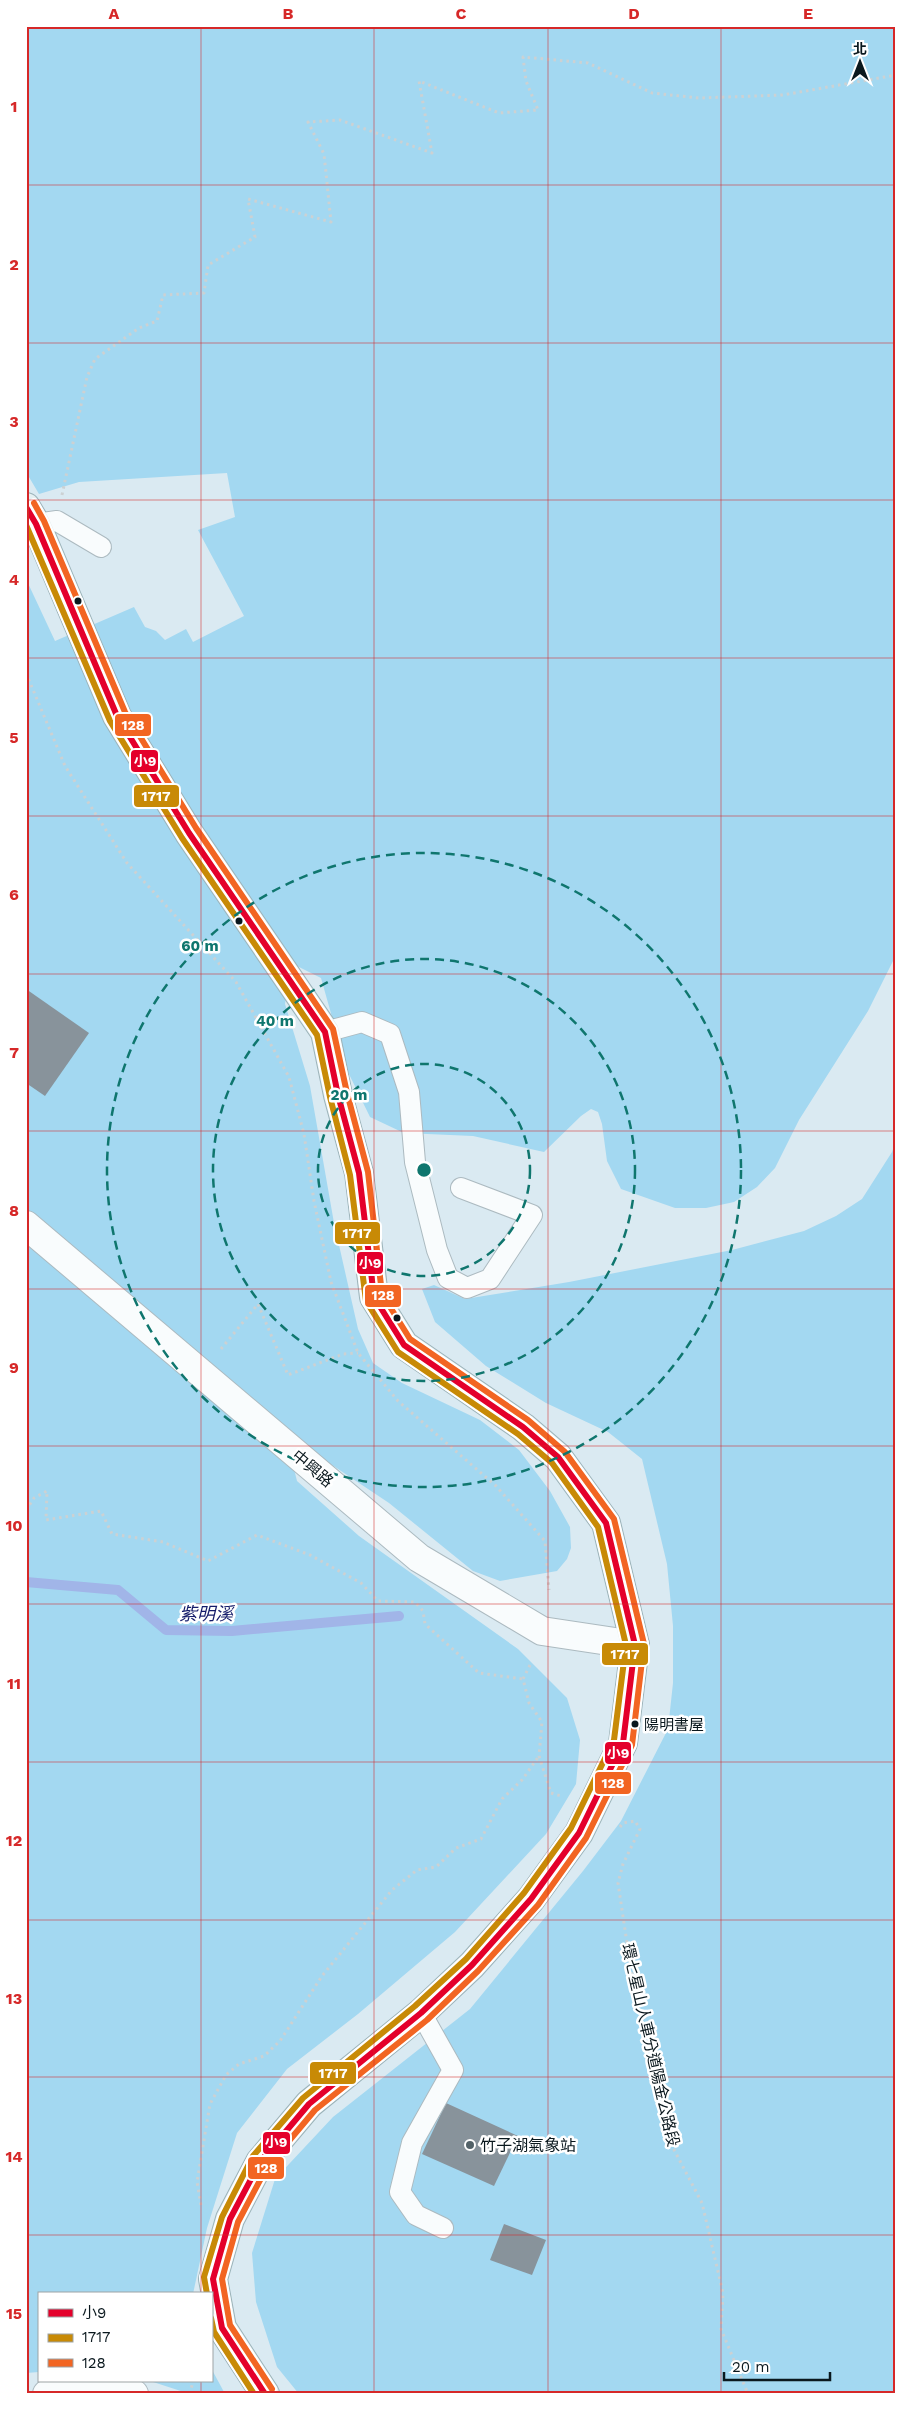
<svg xmlns="http://www.w3.org/2000/svg" width="922" height="2420" font-family="'Work Sans','Noto Sans TC',sans-serif">
	<style>
		.green { fill: #a3d8f1 }
		.lines { fill: none; stroke-linecap: round; stroke-linejoin: round }
		.stream { stroke: #a1b5e8; stroke-width: 10 }
		.building { fill: #88939b }
		.lane-casing { stroke: #acbac0; stroke-width: 22 }
		.street-casing { stroke: #acbac0; stroke-width: 30 }
		.primary-casing { stroke: #9cb3b9; stroke-width: 30 }
		.path { stroke: #ccd1d3; stroke-width: 3; stroke-dasharray: 2.5 4; stroke-linecap: butt }
		.lane { stroke: #f9fcfd; stroke-width: 20 }
		.street { stroke: #f9fcfd; stroke-width: 28 }
		.primary { stroke: #e5f0f2; stroke-width: 28 }
		.bus-1-casing { stroke: #fff; stroke-width: 10 }
		.bus-2-casing { stroke: #fff; stroke-width: 10 }
		.bus-3-casing { stroke: #fff; stroke-width: 10 }
		.bus-1 { stroke: #e4002b; stroke-width: 6 }
		.bus-2 { stroke: #c88a06; stroke-width: 6 }
		.bus-3 { stroke: #f26522; stroke-width: 6 }
		.grid { fill: none; stroke: #d62828; stroke-width: 1; stroke-opacity: 0.55 }
		.ring { fill: none; stroke: #0f766e; stroke-width: 2.5; stroke-dasharray: 9 6 }
		.bus-dot { fill: #0a181e; stroke: #fff; stroke-width: 2 }
		.poi-dot { fill: #536268; stroke: #fff; stroke-width: 2 }
		.labels { text-anchor: middle; stroke-width: 5; stroke-linejoin: round; paint-order: stroke }
		.bus-label { font-size: 15px; fill: #0a181e; stroke: #fff; text-anchor: start }
		.street-label { font-size: 16px; fill: #0a181e; stroke: #fff }
		.poi-label { font-size: 16px; fill: #0a181e; stroke: #fff; text-anchor: start }
		.water-label { font-size: 18px; font-style: italic; fill: #141b69; stroke: #fff }
		.centre { fill: #0f766e; stroke: #fff; stroke-width: 2.5 }
		.ring-label { font-size: 15px; text-anchor: middle; font-weight: bold; fill: #0f766e; stroke: #fff; stroke-width: 5; stroke-linejoin: round; paint-order: stroke }
		.line-badge { stroke: #fff; stroke-width: 2 }
		.badge-label { font-size: 14px; text-anchor: middle; font-weight: bold; fill: #fff }
		.neatline { fill: none; stroke: #d62828; stroke-width: 2 }
		.grid-label { font-size: 16px; text-anchor: middle; font-weight: bold; fill: #d62828 }
	</style>
	<rect width="100%" height="100%" fill="#daeaf2"/>
	<!-- green -->
	<g class="green">
		<path d="M 26,26 L 896,26 L 896,955 L 868,1011 L 799,1120 L 775,1168 L 757,1187 L 734,1202 L 706,1208 L 675,1208 L 621,1189 L 607,1161 L 602,1124 L 598,1112 L 591,1109 L 581,1116 L 544,1152 L 473,1136 L 404,1133 L 370,1117 L 347,1070 L 321,978 L 291,963 L 285,1004 L 310,1086 L 334,1223 L 358,1329 L 373,1363 L 402,1383 L 480,1420 L 519,1450 L 550,1491 L 570,1527 L 571,1548 L 567,1559 L 557,1571 L 500,1581 L 473,1571 L 389,1503 L 332,1465 L 309,1456 L 293,1465 L 297,1481 L 359,1536 L 518,1649 L 567,1698 L 580,1740 L 576,1784 L 546,1834 L 455,1932 L 358,2014 L 287,2069 L 237,2133 L 207,2228 L 193,2294 L 39,2294 L 39,2372 L 26,2373 L 26,579 L 55,641 L 134,607 L 145,627 L 156,631 L 165,640 L 186,629 L 193,642 L 244,616 L 198,530 L 235,517 L 227,473 L 79,482 L 39,494 L 26,472 Z"/>
		<path d="M 896,1140 L 896,2394 L 299,2394 L 277,2367 L 256,2302 L 252,2253 L 275,2179 L 333,2117 L 470,2009 L 583,1871 L 621,1821 L 668,1729 L 673,1683 L 673,1626 L 667,1564 L 642,1459 L 608,1432 L 546,1403 L 486,1366 L 435,1322 L 422,1289 L 434,1285 L 465,1299 L 569,1282 L 732,1250 L 804,1231 L 836,1216 L 862,1199 L 892,1152 Z"/>
		<path d="M 211,2368 L 224,2392 L 223,2394 L 190,2394 L 150,2381 L 211,2381 Z"/>
	</g>
	<g class="lines">
		<!-- stream -->
		<path class="stream" d="M 26,1582 L 118,1590 L 166,1630 L 232,1631 L 399,1616"/>
	</g>
	<!-- building -->
	<g class="building">
		<path d="M 26,989 L 89,1033 L 45,1096 L 26,1083 Z"/>
		<path d="M 446,2103 L 518,2136 L 494,2186 L 422,2154 Z"/>
		<path d="M 504,2224 L 546,2240 L 532,2275 L 490,2260 Z"/>
	</g>
	<g class="lines">
		<!-- lane casing -->
		<g class="lane-casing">
			<g id="lane">
				<path d="M 36,524 L 57,521 L 101,547"/>
				<path d="M 325,1032 L 362,1022 L 390,1034 L 409,1092 L 415,1162 L 437,1250 L 448,1278 L 467,1288 L 490,1279 L 532,1215 L 461,1188"/>
				<path d="M 421,2013 L 453,2070 L 412,2143 L 400,2192 L 416,2215 L 443,2228"/>
			</g>
		</g>
		<!-- street casing -->
		<g class="street-casing">
			<g id="street">
				<path d="M 26,1225 L 419,1558 L 542,1631 L 635,1645"/>
				<path d="M 47,2394 L 94,2382 L 134,2394"/>
			</g>
		</g>
		<!-- primary casing -->
		<g class="primary-casing">
			<path id="primary" d="M 26,507 L 36,524 L 117,716 L 189,833 L 325,1032 L 338,1095 L 359,1173 L 374,1297 L 404,1345 L 523,1427 L 558,1457 L 606,1523 L 635,1645 L 623,1743 L 579,1833 L 531,1899 L 472,1965 L 421,2013 L 309,2104 L 260,2162 L 230,2219 L 213,2279 L 222,2328 L 265,2394"/>
		</g>
		<!-- path -->
		<g class="path">
			<path d="M 62,495 L 87,377 L 95,359 L 139,328 L 157,321 L 163,295 L 204,293 L 208,265 L 255,237 L 248,199 L 331,222 L 324,154 L 308,122 L 340,120 L 432,153 L 419,81 L 499,113 L 538,110 L 526,81 L 523,57 L 588,63 L 652,93 L 699,98 L 783,95 L 896,75"/>
			<path d="M 26,673 L 65,766 L 127,863 L 236,982 L 289,1077 L 304,1134 L 314,1201 L 331,1282 L 358,1353 L 398,1401 L 496,1486 L 545,1541 L 549,1590"/>
			<path d="M 221,1349 L 258,1304 L 288,1375 L 343,1354 L 358,1353"/>
			<path d="M 26,1510 L 34,1498 L 47,1491 L 46,1520 L 101,1511 L 112,1534 L 163,1542 L 208,1561 L 257,1535 L 310,1555 L 361,1583 L 378,1601 L 415,1602 L 423,1611 L 425,1624 L 479,1673 L 523,1679"/>
			<path d="M 530,1665 L 523,1679 L 529,1703 L 542,1722 L 539,1756 L 551,1793 L 561,1796"/>
			<path d="M 620,1827 L 623,1823 L 635,1821 L 640,1829 L 623,1864 L 618,1883 L 631,1970 L 653,2051 L 670,2142 L 702,2203 L 723,2293 L 721,2329 L 748,2394"/>
			<path d="M 201,2205 L 197,2182 L 210,2104 L 226,2075 L 239,2064 L 264,2056 L 280,2041 L 322,1976 L 392,1890 L 417,1870 L 436,1867 L 456,1848 L 481,1839 L 502,1799 L 522,1780 L 539,1756"/>
			<path d="M 190,2394 L 193,2381"/>
		</g>
		<!-- lane -->
		<use href="#lane" class="lane"/>
		<!-- street -->
		<use href="#street" class="street"/>
		<!-- primary -->
		<use href="#primary" class="primary"/>
		<!-- bus-1 casing -->
		<g class="bus-1-casing">
			<path id="bus-1" d="M 26,507 L 36,524 L 117,716 L 189,833 L 325,1032 L 338,1095 L 359,1173 L 374,1297 L 404,1345 L 523,1427 L 558,1457 L 606,1523 L 635,1645 L 623,1743 L 579,1833 L 531,1899 L 472,1965 L 421,2013 L 309,2104 L 260,2162 L 230,2219 L 213,2279 L 222,2328 L 265,2394"/>
		</g>
		<!-- bus-2 casing -->
		<g class="bus-2-casing">
			<g id="bus-2">
				<path d="M 26,525 L 110,721 L 182,838 L 317,1035 L 330,1097 L 350,1175 L 366,1301 L 398,1352 L 518,1434 L 552,1463 L 598,1527 L 626,1645 L 614,1740 L 571,1828 L 524,1893 L 466,1959 L 415,2006 L 303,2098 L 253,2156 L 222,2217 L 204,2277 L 207,2294"/>
				<path d="M 211,2318 L 214,2332 L 254,2394"/>
			</g>
		</g>
		<!-- bus-3 casing -->
		<g class="bus-3-casing">
			<path id="bus-3" d="M 34,503 L 44,521 L 125,712 L 196,828 L 333,1029 L 347,1093 L 368,1172 L 382,1294 L 410,1339 L 528,1420 L 565,1452 L 614,1519 L 644,1644 L 632,1745 L 586,1838 L 538,1905 L 478,1971 L 427,2020 L 315,2110 L 267,2167 L 238,2222 L 222,2279 L 230,2325 L 272,2389"/>
		</g>
		<!-- bus-1 -->
		<use href="#bus-1" class="bus-1"/>
		<!-- bus-2 -->
		<use href="#bus-2" class="bus-2"/>
		<!-- bus-3 -->
		<use href="#bus-3" class="bus-3"/>
	</g>
	<!-- grid -->
	<path class="grid" d="M 201,26 L 201,2294M 374,26 L 374,2394M 548,26 L 548,2394M 721,26 L 721,2394M 26,185 L 896,185M 26,343 L 896,343M 26,500 L 896,500M 26,658 L 896,658M 26,816 L 896,816M 26,974 L 896,974M 26,1131 L 896,1131M 26,1289 L 896,1289M 26,1446 L 896,1446M 26,1604 L 896,1604M 26,1762 L 896,1762M 26,1920 L 896,1920M 26,2077 L 896,2077M 26,2235 L 896,2235M 201,2381 L 201,2394"/>
	<!-- distance rings -->
	<g class="ring">
		<circle cx="424" cy="1170" r="106"/>
		<circle cx="424" cy="1170" r="211"/>
		<circle cx="424" cy="1170" r="317"/>
	</g>
	<!-- markers -->
	<g class="bus-dot">
		<circle cx="78" cy="601" r="4.5"/>
		<circle cx="239" cy="921" r="4.5"/>
		<circle cx="397" cy="1318" r="4.5"/>
		<circle cx="635" cy="1724" r="4.5"/>
	</g>
	<circle class="poi-dot" cx="470" cy="2145" r="5"/>
	<g class="labels">
		<!-- bus labels -->
		<g class="bus-label">
			<text x="644" y="1730">陽明書屋</text>
		</g>
		<!-- street labels -->
		<g class="street-label">
			<text transform="translate(313 1468) rotate(40)" y="6">中興路</text>
			<text transform="translate(651 2045) rotate(77)" y="6">環七星山人車分道陽金公路段</text>
		</g>
		<!-- poi labels -->
		<g class="poi-label">
			<text x="480" y="2151">竹子湖氣象站</text>
		</g>
		<!-- water labels -->
		<g class="water-label">
			<text x="206" y="1620">紫明溪</text>
		</g>
	</g>
	<circle cx="424" cy="1170" r="8" class="centre"/>
	<g class="ring-label">
		<text x="200" y="951">60 m</text>
		<text x="275" y="1026">40 m</text>
		<text x="349" y="1100">20 m</text>
	</g>
	<g class="line-badge">
		<rect x="114" y="713" width="38" height="24" rx="5" fill="#f26522"/>
		<rect x="130" y="749" width="29" height="24" rx="5" fill="#e4002b"/>
		<rect x="133" y="784" width="47" height="24" rx="5" fill="#c88a06"/>
		<rect x="334" y="1221" width="47" height="24" rx="5" fill="#c88a06"/>
		<rect x="356" y="1251" width="28" height="24" rx="5" fill="#e4002b"/>
		<rect x="364" y="1284" width="38" height="24" rx="5" fill="#f26522"/>
		<rect x="601" y="1642" width="48" height="24" rx="5" fill="#c88a06"/>
		<rect x="604" y="1741" width="28" height="24" rx="5" fill="#e4002b"/>
		<rect x="594" y="1771" width="38" height="24" rx="5" fill="#f26522"/>
		<rect x="309" y="2061" width="48" height="24" rx="5" fill="#c88a06"/>
		<rect x="262" y="2131" width="29" height="24" rx="5" fill="#e4002b"/>
		<rect x="247" y="2156" width="38" height="24" rx="5" fill="#f26522"/>
	</g>
	<g class="badge-label">
		<text x="133" y="730">128</text>
		<text x="145" y="766">小9</text>
		<text x="156" y="801">1717</text>
		<text x="357" y="1238">1717</text>
		<text x="370" y="1268">小9</text>
		<text x="383" y="1300">128</text>
		<text x="625" y="1659">1717</text>
		<text x="618" y="1758">小9</text>
		<text x="613" y="1788">128</text>
		<text x="333" y="2078">1717</text>
		<text x="276" y="2147">小9</text>
		<text x="266" y="2173">128</text>
	</g>
	<!-- border -->
	<rect width="922" height="2420" fill="none" stroke="#ffffff" stroke-width="55"/>
	<!-- legend -->
	<rect x="38" y="2292" width="175" height="90" fill="#ffffff" stroke="#9da3a5"/>
	<rect x="48" y="2309" width="25" height="8" fill="#e4002b" stroke="#9da3a5"/>
	<text x="82" y="2318" font-size="15" fill="#0a181e">小9</text>
	<rect x="48" y="2334" width="25" height="8" fill="#c88a06" stroke="#9da3a5"/>
	<text x="82" y="2342" font-size="15" fill="#0a181e">1717</text>
	<rect x="48" y="2359" width="25" height="8" fill="#f26522" stroke="#9da3a5"/>
	<text x="82" y="2368" font-size="15" fill="#0a181e">128</text>
	<!-- north arrow -->
	<g transform="translate(860 62)" stroke="#ffffff" stroke-width="4" paint-order="stroke">
	<path d="M0-4L9 19L0 12L-9 19Z" fill="#0a181e"/>
	<text y="-8" font-size="14" font-weight="bold" text-anchor="middle" fill="#0a181e">北</text>
	</g>
	<!-- scale -->
	<path d="M724 2372v8h106v-8" fill="none" stroke="#0a181e" stroke-width="2.5"/>
	<text x="732" y="2372" font-size="15" fill="#0a181e" stroke="#ffffff" stroke-width="4" paint-order="stroke">20 m</text>
	<rect x="28" y="28" width="866" height="2364" class="neatline"/>
	<g class="grid-label">
		<text x="114" y="19">A</text>
		<text x="288" y="19">B</text>
		<text x="461" y="19">C</text>
		<text x="634" y="19">D</text>
		<text x="808" y="19">E</text>
		<text x="14" y="112">1</text>
		<text x="14" y="270">2</text>
		<text x="14" y="427">3</text>
		<text x="14" y="585">4</text>
		<text x="14" y="743">5</text>
		<text x="14" y="900">6</text>
		<text x="14" y="1058">7</text>
		<text x="14" y="1216">8</text>
		<text x="14" y="1373">9</text>
		<text x="14" y="1531">10</text>
		<text x="14" y="1689">11</text>
		<text x="14" y="1846">12</text>
		<text x="14" y="2004">13</text>
		<text x="14" y="2162">14</text>
		<text x="14" y="2319">15</text>
	</g>
</svg>
